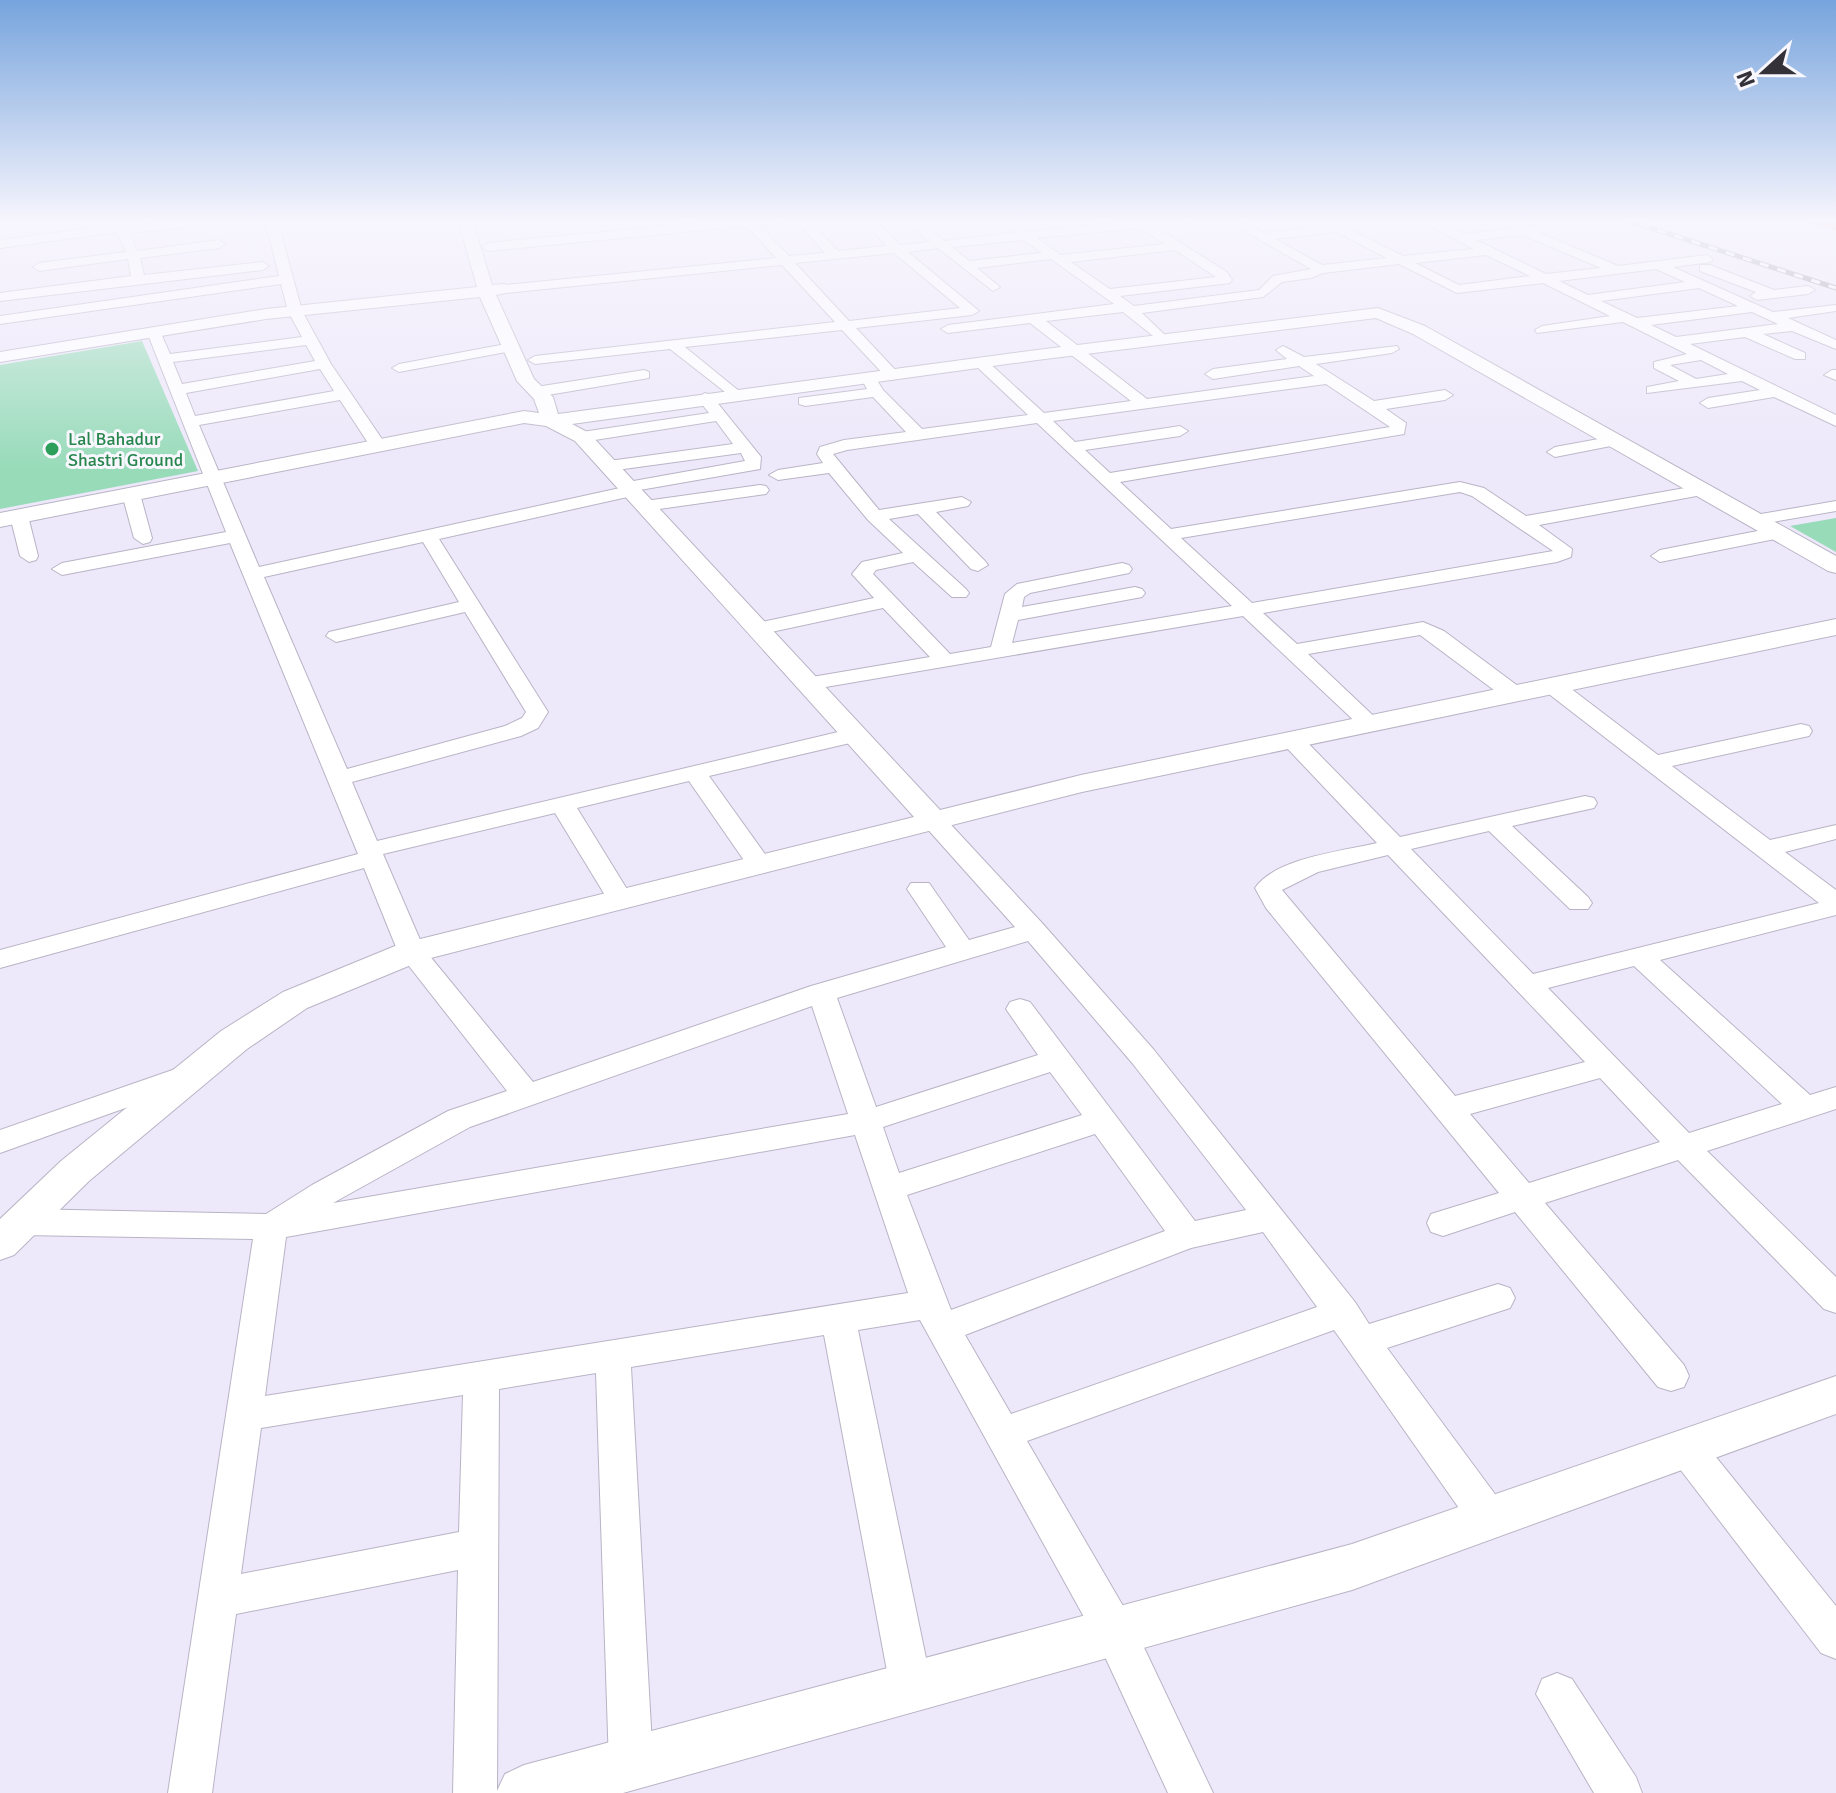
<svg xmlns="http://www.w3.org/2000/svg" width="1836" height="1793" font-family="Signika,sans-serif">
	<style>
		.green { fill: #97dbb9 }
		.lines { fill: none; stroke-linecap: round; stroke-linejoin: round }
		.minor-casing { stroke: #b9b4c5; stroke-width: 2 }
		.tertiary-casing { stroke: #b9b4c5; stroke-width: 2 }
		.trunk-casing { stroke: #d2d2d3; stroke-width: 2 }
		.minor { fill: #fff; fill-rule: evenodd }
		.tertiary { fill: #fff; fill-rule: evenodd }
		.trunk { fill: #f0a292; fill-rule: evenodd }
		.rail-casing { stroke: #8f8b97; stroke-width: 5 }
		.rail { stroke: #f9f7fe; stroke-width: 3; stroke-dasharray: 9; stroke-linecap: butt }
		.leisure-dot { fill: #2e9e5b; stroke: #f9f7fe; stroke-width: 3 }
		.labels { text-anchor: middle; stroke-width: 6; stroke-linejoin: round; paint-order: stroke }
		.far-leisure-label { font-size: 18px; fill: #27864d; stroke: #f9f7fe; text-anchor: start }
	</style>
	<rect width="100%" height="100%" fill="#ede8fa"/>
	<!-- green -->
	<g class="green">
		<path d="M 142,341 L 198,471 L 0,509 L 0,365 Z"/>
		<path d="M 1836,518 L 1836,552 L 1790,526 Z"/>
	</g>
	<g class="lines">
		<!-- minor casing -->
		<g class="minor-casing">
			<g id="minor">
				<path d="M 112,219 L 124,219 L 127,226 L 194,219 L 203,222 L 197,226 L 130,233 L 137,251 L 219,240 L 225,244 L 219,248 L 140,258 L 144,275 L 263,262 L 269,266 L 263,270 L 0,301 L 0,293 L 131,276 L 128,259 L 39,271 L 33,267 L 39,263 L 126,252 L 117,232 L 0,248 L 0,240 L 115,225 Z"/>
				<path d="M 265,219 L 277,219 L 302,311 L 331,364 L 386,445 L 384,449 L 372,449 L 340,400 L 199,425 L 259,567 L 620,488 L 622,483 L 628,482 L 745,461 L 741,453 L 609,471 L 601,466 L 609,461 L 733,444 L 716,421 L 582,442 L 574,437 L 582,432 L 709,413 L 697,398 L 705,393 L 711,395 L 761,457 L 760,469 L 640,490 L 638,495 L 632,496 L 439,539 L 548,712 L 538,728 L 521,736 L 352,782 L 377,841 L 855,728 L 863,730 L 866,735 L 863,740 L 709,776 L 772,864 L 768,869 L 750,869 L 689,781 L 577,808 L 633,899 L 629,905 L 611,905 L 555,813 L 383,854 L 424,949 L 533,1082 L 811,986 L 946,947 L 907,889 L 911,883 L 929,883 L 969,940 L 1015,927 L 923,824 L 920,819 L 923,814 L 941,814 L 1043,924 L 1154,1050 L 1355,1302 L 1369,1324 L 1498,1284 L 1510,1288 L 1515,1298 L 1510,1308 L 1387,1348 L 1503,1505 L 1509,1518 L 1503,1531 L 1489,1536 L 1475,1531 L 1334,1330 L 1027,1441 L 1130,1618 L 1213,1793 L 1168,1793 L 1100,1646 L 920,1320 L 858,1330 L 932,1687 L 926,1702 L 911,1708 L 896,1702 L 890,1687 L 824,1335 L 631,1367 L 653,1764 L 647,1780 L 631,1786 L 615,1780 L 609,1764 L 596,1373 L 499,1389 L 497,1793 L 453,1793 L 458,1570 L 236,1614 L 212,1793 L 168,1793 L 253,1239 L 22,1235 L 10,1231 L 6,1222 L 10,1213 L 22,1209 L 266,1214 L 312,1185 L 448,1111 L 507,1091 L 398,952 L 364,868 L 0,968 L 0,950 L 358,854 L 230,543 L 62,575 L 52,569 L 62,563 L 226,532 L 147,332 L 149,329 L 159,329 L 170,354 L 302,337 L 288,311 L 281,284 L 0,324 L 0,316 L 279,276 ZM 306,345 L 315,361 L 182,384 L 173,362 ZM 320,369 L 334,391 L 195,416 L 186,393 ZM 423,542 L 459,602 L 329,632 L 326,636 L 336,642 L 465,612 L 526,712 L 522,718 L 505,726 L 347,769 L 264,577 ZM 1028,941 L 1133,1064 L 1246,1210 L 1195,1221 L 1030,1002 L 1020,999 L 1010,1002 L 1006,1009 L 1038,1055 L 876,1107 L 837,998 ZM 812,1006 L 848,1114 L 333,1203 L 470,1127 ZM 1050,1072 L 1082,1115 L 899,1173 L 883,1127 ZM 1095,1134 L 1165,1231 L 951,1310 L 907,1195 ZM 855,1135 L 908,1293 L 265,1396 L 286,1237 ZM 1263,1232 L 1317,1307 L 1011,1414 L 965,1335 L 1191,1248 ZM 463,1395 L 459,1532 L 241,1574 L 261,1428 Z"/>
				<path d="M 741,219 L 789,219 L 783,223 L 759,225 L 789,256 L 825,253 L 795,219 L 807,219 L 838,251 L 887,246 L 862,219 L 874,219 L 900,245 L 930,242 L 904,219 L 917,219 L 944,241 L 1014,233 L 996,219 L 1009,219 L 1028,232 L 1132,221 L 1134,219 L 1197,219 L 1191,223 L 1154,226 L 1227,272 L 1232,280 L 1230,283 L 1120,296 L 1134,306 L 1259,290 L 1273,276 L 1311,269 L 1223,219 L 1237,219 L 1264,233 L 1325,226 L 1314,219 L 1329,219 L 1403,256 L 1474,249 L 1417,219 L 1432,219 L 1464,234 L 1541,225 L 1547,229 L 1540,233 L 1618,266 L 1707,255 L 1713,259 L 1711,262 L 1673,267 L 1773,312 L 1836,305 L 1836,311 L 1788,318 L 1836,340 L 1836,349 L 1792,331 L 1763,334 L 1805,353 L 1805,359 L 1795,359 L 1745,337 L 1690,344 L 1836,415 L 1836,426 L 1774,397 L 1708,408 L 1700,403 L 1708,398 L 1760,390 L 1742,381 L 1647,393 L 1647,387 L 1679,381 L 1654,368 L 1654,362 L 1687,354 L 1623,322 L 1537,333 L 1535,330 L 1542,326 L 1610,316 L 1543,283 L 1457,293 L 1399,264 L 1323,273 L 1311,278 L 1282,282 L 1263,297 L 1142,313 L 1169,339 L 1162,343 L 1123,312 L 1046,321 L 1147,399 L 1314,376 L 1299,366 L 1213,379 L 1205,374 L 1213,369 L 1287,359 L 1276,350 L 1283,346 L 1304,357 L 1397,346 L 1399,349 L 1392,353 L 1316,364 L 1374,401 L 1445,390 L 1453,395 L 1445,400 L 1386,409 L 1406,423 L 1404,434 L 1120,482 L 1171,529 L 1460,482 L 1484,488 L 1526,516 L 1702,485 L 1711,490 L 1702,495 L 1539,525 L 1572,549 L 1571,557 L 1557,562 L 1263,613 L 1297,644 L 1423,622 L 1444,631 L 1522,689 L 1525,694 L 1522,699 L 1506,699 L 1420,635 L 1308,654 L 1382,724 L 1371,731 L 1363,729 L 1243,616 L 808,690 L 800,689 L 797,684 L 800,679 L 930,657 L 883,608 L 757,635 L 747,629 L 757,623 L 874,598 L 852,574 L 862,562 L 903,553 L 868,520 L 829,473 L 778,480 L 769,475 L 778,470 L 823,463 L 817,454 L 820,447 L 844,440 L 906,432 L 873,397 L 805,406 L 799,404 L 799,398 L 867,389 L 861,378 L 869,373 L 874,375 L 883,390 L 922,429 L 1028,415 L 976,366 L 976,360 L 986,360 L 1044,413 L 1131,401 L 1030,323 L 948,333 L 941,329 L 948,325 L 1114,304 L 1051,259 L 977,268 L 1000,287 L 993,291 L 938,248 L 908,252 L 979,311 L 972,315 L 856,328 L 900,375 L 892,380 L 887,378 L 842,330 L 685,347 L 739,391 L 742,394 L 734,399 L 670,349 L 535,364 L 528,360 L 535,356 L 835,322 L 782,265 L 505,293 L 498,289 L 505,285 L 776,258 L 747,226 L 488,251 L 482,247 L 488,243 ZM 1140,228 L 1165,244 L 1061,255 L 1037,238 ZM 1336,232 L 1387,258 L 1322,265 L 1275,239 ZM 1523,235 L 1601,268 L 1546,274 L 1476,240 ZM 1023,240 L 1042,253 L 969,261 L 952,247 ZM 1175,250 L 1216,277 L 1110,289 L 1071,262 ZM 894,253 L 960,308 L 849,321 L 795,263 ZM 1486,255 L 1530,276 L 1459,285 L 1415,263 ZM 1656,269 L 1685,282 L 1588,295 L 1559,281 ZM 1699,288 L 1738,306 L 1637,318 L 1601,301 ZM 1752,312 L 1778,324 L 1676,337 L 1651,325 ZM 1701,360 L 1728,374 L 1696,379 L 1670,365 ZM 1326,384 L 1390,427 L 1110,473 L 1085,450 L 1180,436 L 1188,431 L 1180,426 L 1075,442 L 1053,421 ZM 1037,423 L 1232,606 L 1012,643 L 1018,620 L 1142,597 L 1145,593 L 1142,589 L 1135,587 L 1022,607 L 1024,597 L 1030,593 L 1129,573 L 1132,569 L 1129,565 L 1122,563 L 1017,584 L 1005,594 L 991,647 L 950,654 L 873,574 L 876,570 L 913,562 L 952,597 L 966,597 L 969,593 L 966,589 L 889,519 L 918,514 L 971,569 L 978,571 L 988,565 L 985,561 L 936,512 L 968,506 L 971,502 L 962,497 L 879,510 L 833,454 L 847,450 ZM 1460,492 L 1472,496 L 1553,551 L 1252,603 L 1181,538 Z"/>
				<path d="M 1700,265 L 1710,265 L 1774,290 L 1808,286 L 1815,290 L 1808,294 L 1757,300 L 1750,296 L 1756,292 L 1700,271 Z"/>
				<path d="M 512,343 L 519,347 L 517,350 L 399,372 L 392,368 L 399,364 Z"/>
				<path d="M 644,370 L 649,372 L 649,378 L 536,397 L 528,392 L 536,387 Z"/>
				<path d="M 1832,370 L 1836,370 L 1836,380 L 1824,375 Z"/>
				<path d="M 1615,436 L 1623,441 L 1621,444 L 1555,457 L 1547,452 L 1555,447 Z"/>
				<path d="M 760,485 L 766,486 L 769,490 L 766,494 L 645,511 L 636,506 L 645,501 Z"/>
				<path d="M 131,489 L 140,494 L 152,538 L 150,542 L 143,544 L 134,538 L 122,494 Z"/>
				<path d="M 1836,501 L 1836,511 L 1755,525 L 1746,520 L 1755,515 Z"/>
				<path d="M 19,511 L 28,516 L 38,556 L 36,560 L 29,562 L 20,556 L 10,516 Z"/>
				<path d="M 1778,527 L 1787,533 L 1785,537 L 1660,562 L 1651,556 L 1660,550 Z"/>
				<path d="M 1553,680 L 1561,681 L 1658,755 L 1801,724 L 1809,726 L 1812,731 L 1809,736 L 1672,766 L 1770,840 L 1836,825 L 1836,839 L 1785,852 L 1836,890 L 1836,915 L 1660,960 L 1810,1095 L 1836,1087 L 1836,1109 L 1707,1151 L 1836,1277 L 1836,1313 L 1824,1309 L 1678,1160 L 1545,1203 L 1684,1365 L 1689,1376 L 1684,1387 L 1671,1391 L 1658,1387 L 1515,1212 L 1443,1236 L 1431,1232 L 1427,1223 L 1431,1214 L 1499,1193 L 1266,908 L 1255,888 C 1275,858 1343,851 1377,843 L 1284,745 L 1281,740 L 1284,735 L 1300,735 L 1400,837 L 1585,796 L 1594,798 L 1597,803 L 1594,808 L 1512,826 L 1588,897 L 1592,903 L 1588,909 L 1570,909 L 1489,831 L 1411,849 L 1533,974 L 1819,903 L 1545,691 L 1542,686 L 1545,681 ZM 1388,855 L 1585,1062 L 1455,1096 L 1282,890 L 1318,872 ZM 1634,966 L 1782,1104 L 1689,1133 L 1548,988 ZM 1600,1078 L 1660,1142 L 1529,1183 L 1470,1114 Z"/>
				<path d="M 184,1066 L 195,1069 L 199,1076 L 195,1083 L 0,1153 L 0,1130 Z"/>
				<path d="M 1686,1431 L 1699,1436 L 1836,1606 L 1836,1659 L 1821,1653 L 1673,1460 L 1667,1448 L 1673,1436 Z"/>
				<path d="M 1557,1673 L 1572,1679 L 1636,1777 L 1642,1793 L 1594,1793 L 1536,1694 L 1542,1679 Z"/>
			</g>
		</g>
		<!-- tertiary casing -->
		<g class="tertiary-casing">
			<g id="tertiary">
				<path d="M 458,219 L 472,219 L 492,285 L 505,284 L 513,289 L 511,292 L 496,295 L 534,379 L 553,397 L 558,414 L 1037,350 L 1378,308 L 1425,326 L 1836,556 L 1836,573 L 1828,571 L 1413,334 L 1376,318 L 1037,360 L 572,424 L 589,433 L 940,810 L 1081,775 L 1836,619 L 1836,635 L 1082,792 L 423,960 L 307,1008 L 247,1049 L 89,1181 L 14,1255 L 0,1260 L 0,1219 L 61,1161 L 221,1031 L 283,992 L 400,944 L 914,817 L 575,441 L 546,426 L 524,423 L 0,527 L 0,513 L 524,411 L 539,413 L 534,399 L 517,381 L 480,297 L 266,319 L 0,362 L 0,352 L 266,309 L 477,287 Z"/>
				<path d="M 1836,1376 L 1836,1414 L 1352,1590 L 623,1793 L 496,1793 L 505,1774 L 524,1765 L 1352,1544 Z"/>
			</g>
		</g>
		<!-- trunk casing -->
		<g class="trunk-casing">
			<path id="trunk" d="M 1807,219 L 1836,219 L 1836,230 L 1810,223 Z"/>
		</g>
		<!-- minor -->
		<use href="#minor" class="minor"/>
		<!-- tertiary -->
		<use href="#tertiary" class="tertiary"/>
		<!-- trunk -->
		<use href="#trunk" class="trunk"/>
		<!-- rail casing -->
		<g class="rail-casing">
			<path id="rail" d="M 1623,219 L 1836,288"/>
		</g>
		<!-- rail -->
		<use href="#rail" class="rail"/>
	</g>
	<!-- sky -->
	<linearGradient id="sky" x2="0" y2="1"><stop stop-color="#77a4dd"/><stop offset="0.47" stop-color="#f7f5fd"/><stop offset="1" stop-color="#f7f5fd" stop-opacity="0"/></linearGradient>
	<rect width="1836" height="470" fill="url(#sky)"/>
	<!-- markers -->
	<circle class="leisure-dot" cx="52" cy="449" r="8"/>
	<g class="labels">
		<!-- far-leisure labels -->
		<g class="far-leisure-label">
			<text x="68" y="445">Lal Bahadur<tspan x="68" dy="21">Shastri Ground</tspan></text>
		</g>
	</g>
	<!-- north arrow -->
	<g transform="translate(1764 72) rotate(249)" stroke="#f9f7fe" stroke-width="6" paint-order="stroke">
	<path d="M0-6L14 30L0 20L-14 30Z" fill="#343238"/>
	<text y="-12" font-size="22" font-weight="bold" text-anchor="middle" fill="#343238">N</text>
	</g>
</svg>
